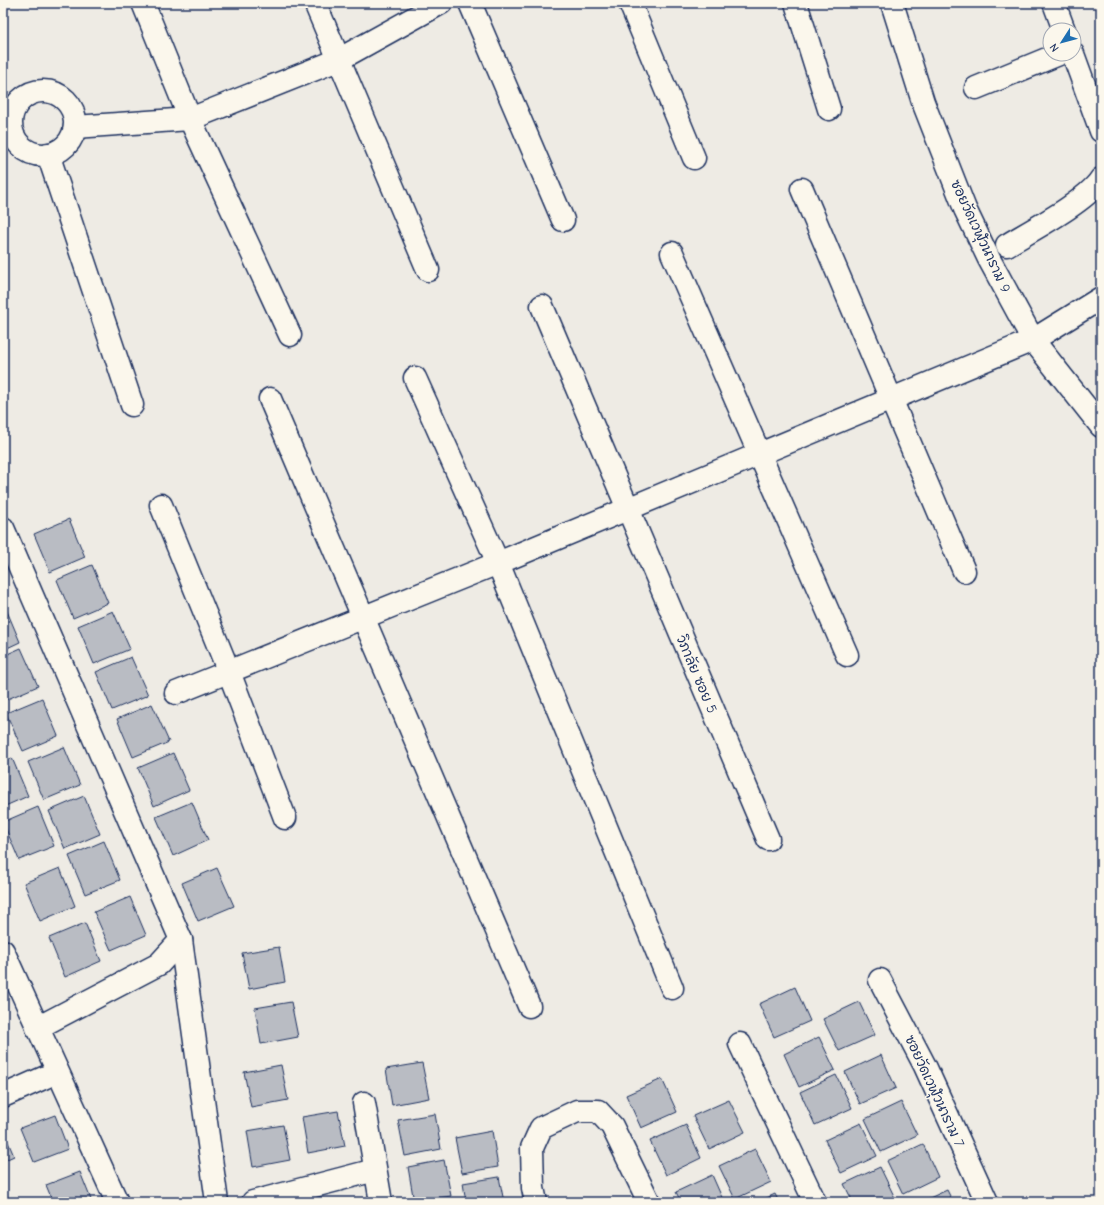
<svg xmlns="http://www.w3.org/2000/svg" width="1104" height="1205" font-family="'Comic Neue','Playpen Sans Thai',sans-serif">
	<style>
		.building { fill: #b9bcc3; stroke: #1b2f5e }
		.lines { fill: none; stroke-linecap: round; stroke-linejoin: round }
		.minor-casing { stroke: #1b2f5e; stroke-width: 25 }
		.minor { stroke: #fbf7ec; stroke-width: 22 }
		.labels { text-anchor: middle; stroke-width: 3; stroke-linejoin: round; paint-order: stroke }
		.street-label { font-size: 14px; fill: #1b2f5e; stroke: #fbf7ec }
	</style>
	<rect width="100%" height="100%" fill="#eeebe4"/>
	<filter id="ink" filterUnits="userSpaceOnUse"><feTurbulence type="fractalNoise" baseFrequency=".025" numOctaves="2"/><feDisplacementMap in="SourceGraphic" scale="8" xChannelSelector="R" yChannelSelector="G"/><feConvolveMatrix kernelMatrix="1 2 1 2 8 2 1 2 1" color-interpolation-filters="sRGB"/></filter>
	<g filter="url(#ink)">
		<!-- building -->
		<g class="building">
			<path d="M 69,519 L 85,557 L 50,572 L 34,534 Z"/>
			<path d="M 92,565 L 108,603 L 73,618 L 57,580 Z"/>
			<path d="M 4,604 L 20,642 L 3,650 L 3,605 Z"/>
			<path d="M 113,611 L 130,649 L 94,664 L 78,626 Z"/>
			<path d="M 21,648 L 38,686 L 3,701 L 3,656 Z"/>
			<path d="M 131,657 L 148,695 L 112,710 L 96,672 Z"/>
			<path d="M 42,698 L 58,736 L 23,751 L 6,713 Z"/>
			<path d="M 152,704 L 169,742 L 133,757 L 117,719 Z"/>
			<path d="M 64,747 L 80,785 L 44,800 L 28,762 Z"/>
			<path d="M 173,753 L 189,790 L 154,806 L 138,768 Z"/>
			<path d="M 12,758 L 28,796 L 3,807 L 3,762 Z"/>
			<path d="M 84,796 L 100,834 L 65,849 L 49,811 Z"/>
			<path d="M 192,802 L 208,840 L 173,856 L 156,817 Z"/>
			<path d="M 38,807 L 54,846 L 19,860 L 3,822 Z"/>
			<path d="M 104,841 L 120,880 L 85,894 L 69,856 Z"/>
			<path d="M 60,868 L 75,906 L 40,921 L 24,883 Z"/>
			<path d="M 217,868 L 234,906 L 198,921 L 182,883 Z"/>
			<path d="M 130,897 L 146,935 L 111,950 L 94,912 Z"/>
			<path d="M 85,923 L 101,961 L 65,977 L 49,938 Z"/>
			<path d="M 279,947 L 285,982 L 249,989 L 242,953 Z"/>
			<path d="M 795,987 L 810,1021 L 774,1037 L 759,1004 Z"/>
			<path d="M 291,1002 L 298,1037 L 261,1044 L 255,1008 Z"/>
			<path d="M 859,1002 L 875,1035 L 839,1051 L 823,1019 Z"/>
			<path d="M 819,1037 L 835,1070 L 799,1087 L 784,1054 Z"/>
			<path d="M 881,1055 L 896,1088 L 860,1104 L 845,1072 Z"/>
			<path d="M 422,1063 L 429,1098 L 392,1105 L 386,1069 Z"/>
			<path d="M 281,1065 L 288,1100 L 251,1107 L 244,1072 Z"/>
			<path d="M 836,1075 L 852,1108 L 815,1125 L 800,1092 Z"/>
			<path d="M 662,1079 L 677,1112 L 641,1128 L 626,1095 Z"/>
			<path d="M 729,1100 L 745,1132 L 709,1149 L 693,1116 Z"/>
			<path d="M 901,1102 L 917,1135 L 881,1152 L 865,1119 Z"/>
			<path d="M 338,1111 L 345,1146 L 308,1153 L 302,1117 Z"/>
			<path d="M 435,1114 L 441,1149 L 405,1156 L 398,1120 Z"/>
			<path d="M 55,1115 L 68,1149 L 34,1162 L 20,1128 Z"/>
			<path d="M 861,1123 L 877,1156 L 841,1173 L 825,1140 Z"/>
			<path d="M 283,1125 L 290,1160 L 253,1167 L 247,1131 Z"/>
			<path d="M 686,1125 L 701,1158 L 666,1175 L 650,1141 Z"/>
			<path d="M 3,1130 L 14,1156 L 3,1161 Z"/>
			<path d="M 492,1131 L 498,1167 L 462,1173 L 455,1138 Z"/>
			<path d="M 923,1144 L 938,1177 L 903,1194 L 887,1161 Z"/>
			<path d="M 755,1149 L 771,1182 L 735,1199 L 719,1166 Z"/>
			<path d="M 444,1160 L 451,1196 L 414,1202 L 408,1167 Z"/>
			<path d="M 880,1167 L 896,1200 L 891,1202 L 853,1202 L 844,1184 Z"/>
			<path d="M 80,1172 L 92,1202 L 53,1202 L 46,1185 Z"/>
			<path d="M 712,1175 L 724,1202 L 681,1202 L 676,1192 Z"/>
			<path d="M 499,1177 L 504,1202 L 466,1202 L 463,1183 Z"/>
			<path d="M 947,1190 L 953,1202 L 921,1202 Z"/>
			<path d="M 775,1194 L 779,1202 L 758,1202 Z"/>
		</g>
		<g class="lines">
			<!-- minor casing -->
			<g class="minor-casing">
				<g id="minor">
					<path d="M 143,3 L 190,119 L 290,335"/>
					<path d="M 315,3 L 428,270"/>
					<path d="M 470,3 L 563,220"/>
					<path d="M 630,3 L 694,158"/>
					<path d="M 796,3 L 829,109"/>
					<path d="M 892,3 L 923,102 L 965,209 L 989,259 L 1033,340 L 1101,426"/>
					<path d="M 1054,3 L 1064,30"/>
					<path d="M 1073,54 L 1101,131"/>
					<path d="M 976,88 L 1059,54"/>
					<circle cx="43" cy="123" r="32"/>
					<path d="M 75,127 L 190,119 L 338,60 L 441,3"/>
					<path d="M 48,154 L 132,405"/>
					<path d="M 802,189 L 964,571"/>
					<path d="M 1007,245 C 1032,230 1087,201 1101,179"/>
					<path d="M 672,253 L 847,655"/>
					<path d="M 542,306 L 768,839"/>
					<path d="M 415,378 L 498,563 L 672,988"/>
					<path d="M 270,399 L 529,1006"/>
					<path d="M 161,505 L 229,672 L 285,818"/>
					<path d="M 3,528 L 181,940 L 159,964 L 37,1028"/>
					<path d="M 176,693 L 498,563 L 1033,340 L 1101,298"/>
					<path d="M 181,940 L 217,1202"/>
					<path d="M 3,951 L 117,1202"/>
					<path d="M 880,980 L 925,1066 L 987,1202"/>
					<path d="M 740,1044 L 815,1202"/>
					<path d="M 3,1096 L 57,1072"/>
					<path d="M 364,1103 L 381,1202"/>
					<path d="M 253,1202 L 375,1170"/>
					<path d="M 536,1202 L 533,1188 L 532,1148 L 541,1128 L 577,1111 L 598,1111 L 612,1126 L 649,1202"/>
				</g>
			</g>
			<!-- minor -->
			<use href="#minor" class="minor"/>
		</g>
	</g>
	<g class="labels">
		<!-- street labels -->
		<g class="street-label">
			<text transform="translate(981 236) rotate(65)" y="5">ซอยวัดเวฬุวนาราม 9</text>
			<text transform="translate(697 674) rotate(67)" y="5">วิภาลัย ซอย 5</text>
			<text transform="translate(935 1091) rotate(65)" y="5">ซอยวัดเวฬุวนาราม 7</text>
		</g>
	</g>
	<!-- margin -->
	<rect width="1104" height="1205" fill="none" stroke="#fbf7ec" stroke-width="16"/>
	<rect x="8" y="8" width="1088" height="1189" fill="none" stroke="#1b2f5e" stroke-width="1.5" filter="url(#ink)"/>
	<!-- north arrow -->
	<g transform="translate(1062 42) rotate(234)"><circle r="19" fill="#fbf7ec" stroke="#a1a7b3"/>
	<path d="M0-3L7 15L0 10L-7 15Z" fill="#1f6fb2"/>
	<text y="-6" font-size="11" font-weight="bold" text-anchor="middle" fill="#1b2f5e">N</text>
	</g>
</svg>
